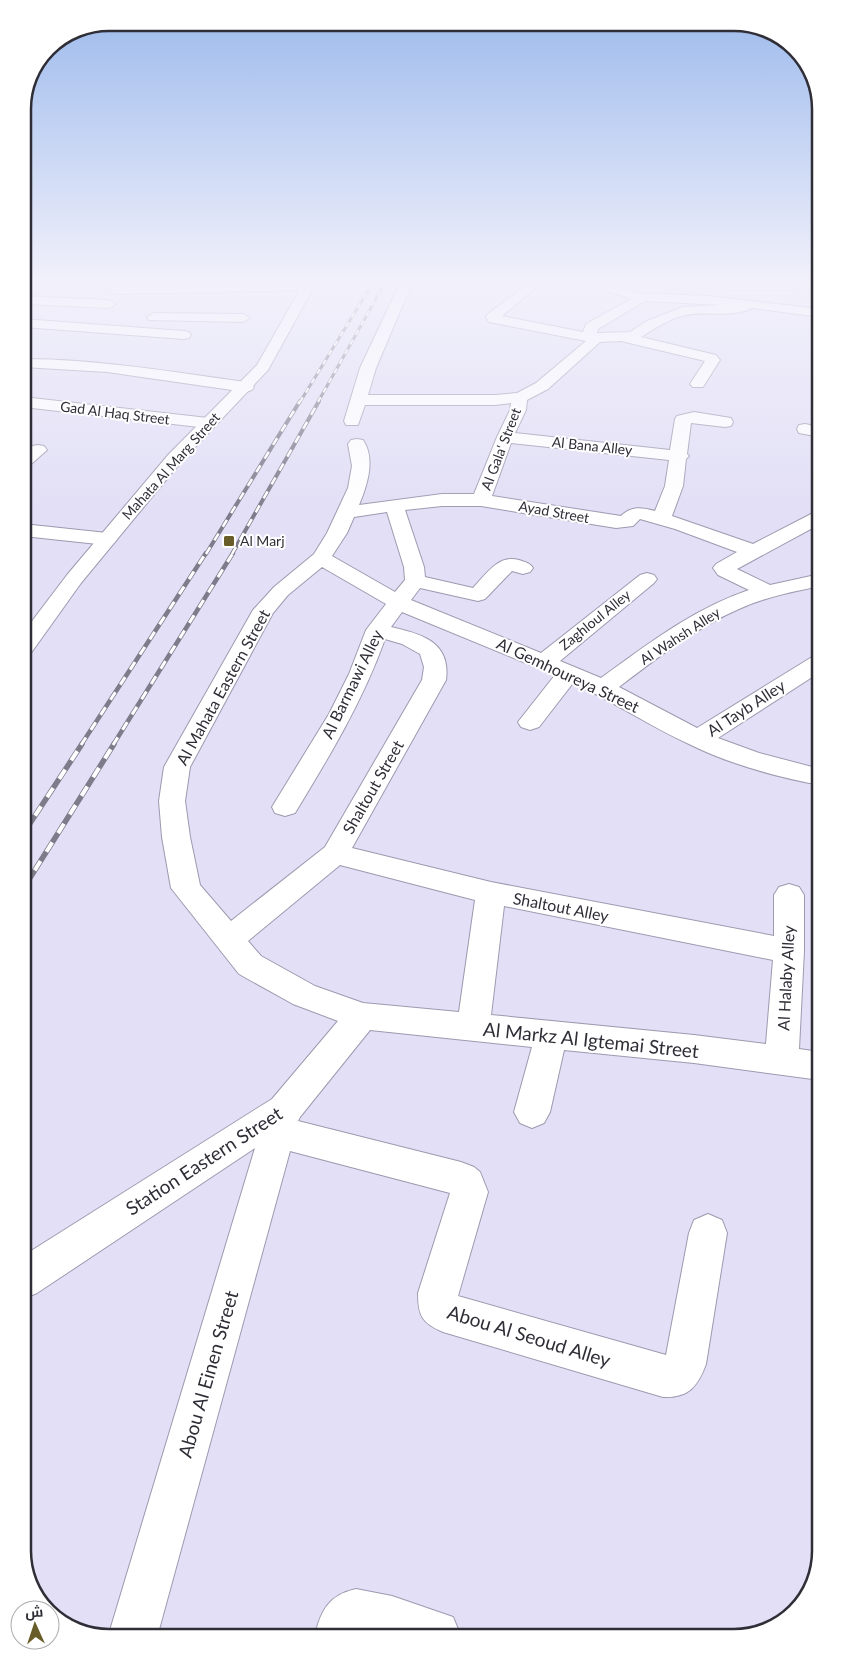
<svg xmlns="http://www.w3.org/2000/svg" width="843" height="1660" font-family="Lato,Cairo,sans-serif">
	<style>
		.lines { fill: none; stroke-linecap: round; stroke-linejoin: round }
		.minor-casing { stroke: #9d9aaf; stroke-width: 2 }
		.major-casing { stroke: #9d9aaf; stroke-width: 2 }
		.minor { fill: #fff; fill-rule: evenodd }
		.major { fill: #fff; fill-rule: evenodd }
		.rail-far3-casing { stroke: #7e7c8b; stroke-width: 3 }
		.rail-far2-casing { stroke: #7e7c8b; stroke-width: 4 }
		.rail-far1-casing { stroke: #7e7c8b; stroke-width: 4.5 }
		.rail-casing { stroke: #7e7c8b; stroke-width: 5.5 }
		.rail-far3 { stroke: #fff; stroke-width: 2; stroke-dasharray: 5.5; stroke-linecap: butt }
		.rail-far2 { stroke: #fff; stroke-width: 2.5; stroke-dasharray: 8; stroke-linecap: butt }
		.rail-far1 { stroke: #fff; stroke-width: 3; stroke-dasharray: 9; stroke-linecap: butt }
		.rail { stroke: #fff; stroke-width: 4; stroke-dasharray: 11; stroke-linecap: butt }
		.poi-dot { fill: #685d29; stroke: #fff; stroke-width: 2 }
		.labels { text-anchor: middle; stroke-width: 4; stroke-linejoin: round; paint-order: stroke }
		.far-street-label { font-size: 14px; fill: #2f2e37; stroke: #fff }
		.far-poi-label { font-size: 14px; fill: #2f2e37; stroke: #fff; text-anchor: start }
		.street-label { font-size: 16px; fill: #2f2e37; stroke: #fff }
		.near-street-label { font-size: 19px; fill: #2f2e37; stroke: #fff }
		.rim { fill: none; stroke: #2f2e37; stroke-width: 2.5 }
	</style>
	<rect width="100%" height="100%" fill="#e2dff6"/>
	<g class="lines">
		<!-- minor casing -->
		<g class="minor-casing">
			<g id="minor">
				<path d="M 401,281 L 413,281 L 376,368 L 368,395 L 495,395 L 517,393 L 536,383 L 586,341 L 489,322 L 486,317 L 488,314 L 531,281 L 544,281 L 502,316 L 583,332 L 586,324 L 631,299 L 605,290 L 604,287 L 611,281 L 625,281 L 620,286 L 640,293 L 708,296 L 820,309 L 820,317 L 752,308 C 732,318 707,311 686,315 C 670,318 654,329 641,337 L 716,355 L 720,360 L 703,387 L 693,387 L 690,384 L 705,361 L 621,341 L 600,342 L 548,389 L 527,400 L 526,410 L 515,433 L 670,450 L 675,419 L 677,416 L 694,412 L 731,418 L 733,422 L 731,426 L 725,427 L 691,423 L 687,454 L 689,456 L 686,459 L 683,486 L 672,516 L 753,544 L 813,513 L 820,511 L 820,524 L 737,569 L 770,585 L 820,574 L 820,586 C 792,592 765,597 739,609 C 695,628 657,658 619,687 L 697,728 L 812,657 L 820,655 L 820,672 L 718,738 L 759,753 L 820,769 L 820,785 C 777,777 729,764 689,744 C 649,726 613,701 573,683 L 539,727 L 530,730 L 521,727 L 518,722 L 555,675 L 402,612 L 391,627 C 422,634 451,642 446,680 L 352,848 L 491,882 L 774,936 L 774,895 L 779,887 L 789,884 L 799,887 L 804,895 L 804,951 L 799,1049 L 820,1052 L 820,1080 L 694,1063 L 564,1050 L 550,1112 L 544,1123 L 532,1128 L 520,1123 L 514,1112 L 532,1047 L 370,1030 L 300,1117 L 298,1121 L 461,1162 L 474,1167 L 480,1172 L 488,1192 L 458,1296 L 666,1355 L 689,1233 L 694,1220 L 708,1214 L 722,1220 L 727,1233 L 706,1364 C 698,1386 689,1398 663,1397 L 443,1332 C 422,1323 418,1316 418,1293 L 450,1193 L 290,1151 L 157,1637 L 108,1637 L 255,1148 L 37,1293 L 23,1299 L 23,1256 L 272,1099 L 338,1021 L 293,1004 L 239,974 L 171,888 L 162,837 L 159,801 L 164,767 L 253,610 L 274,587 L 314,554 L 327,533 L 348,488 L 352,466 L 348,444 L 351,440 L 357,439 L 363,440 C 376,459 367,486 359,505 L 442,494 L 474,494 L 497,437 L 510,410 L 511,403 L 495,405 L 365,405 L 358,425 L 346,425 L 344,421 L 360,368 ZM 645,301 L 720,305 L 683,307 L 647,321 L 630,332 L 597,333 L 598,329 ZM 511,443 L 669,460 L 665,486 L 655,511 C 641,507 631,506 621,516 L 492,496 ZM 442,506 L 481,506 L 616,528 L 633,526 L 640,519 L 675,529 L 737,552 L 716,564 L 713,568 L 718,575 L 749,590 C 693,609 648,644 601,678 L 560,661 L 654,583 L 657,579 L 654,575 L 647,573 L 640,575 L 541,653 L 411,600 L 420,588 L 478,601 L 485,599 L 512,571 L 523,574 L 530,572 L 533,568 C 530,563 525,562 519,560 C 499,554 486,574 473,588 L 425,577 L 424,567 L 405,510 ZM 387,512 L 404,567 L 405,580 L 395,592 L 332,556 L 347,533 L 354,517 ZM 322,567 L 386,604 L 366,630 L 349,674 L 329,714 L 272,807 L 275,813 L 285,816 L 295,813 C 329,757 363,701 385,639 L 402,644 L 420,654 L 424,667 L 422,680 L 325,847 L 231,921 L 200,885 L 190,837 L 185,801 L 190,767 L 273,613 L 288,595 ZM 340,865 L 475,900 L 459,1012 L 363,1003 L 315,986 L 261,956 L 248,941 ZM 504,906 L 773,960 L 766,1044 L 694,1035 L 491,1015 Z"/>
				<path d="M 820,281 L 820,289 L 731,290 L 725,286 L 731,282 Z"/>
				<path d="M 307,283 L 312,284 L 313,287 L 312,290 L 115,294 L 108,290 L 115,286 Z"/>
				<path d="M 23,296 L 109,300 L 116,304 L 109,308 L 23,304 Z"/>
				<path d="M 154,313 L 243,314 L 250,318 L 243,322 L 149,320 L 147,317 Z"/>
				<path d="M 23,319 L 184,331 L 189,332 L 191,335 L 189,338 L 184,339 L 23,327 Z"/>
				<path d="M 23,359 C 98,359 172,372 246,382 L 252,384 L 254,387 L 252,390 L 246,392 L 107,372 L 23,367 Z"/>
				<path d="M 23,397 L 208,418 L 214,419 L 216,423 L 214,427 L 208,428 L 23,407 Z"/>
				<path d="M 805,424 L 820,427 L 820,437 L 799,433 L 797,429 L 799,425 Z"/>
				<path d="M 38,445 L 44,446 L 47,450 L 29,466 L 23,467 L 23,454 L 32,446 Z"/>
				<path d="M 23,524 L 107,533 L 114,535 L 117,539 L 114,543 L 107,545 L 23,536 Z"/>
				<path d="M 356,1589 L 392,1596 L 453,1617 L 460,1634 L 315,1635 C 321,1610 329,1595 356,1589 Z"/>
			</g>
		</g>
		<!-- major casing -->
		<g class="major-casing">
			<path id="major" d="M 305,281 L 317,281 L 268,370 L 180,463 L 81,583 L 31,653 L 23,655 L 23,633 L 67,575 L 168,455 L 257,365 Z"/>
		</g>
		<!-- minor -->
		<use href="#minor" class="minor"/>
		<!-- major -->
		<use href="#major" class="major"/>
		<!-- rail-far3 casing -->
		<g class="rail-far3-casing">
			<g id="rail-far3">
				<path d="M 300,402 L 374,281"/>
				<path d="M 318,402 L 386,281"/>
			</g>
		</g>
		<!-- rail-far2 casing -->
		<g class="rail-far2-casing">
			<g id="rail-far2">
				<path d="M 206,554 L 300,401"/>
				<path d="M 232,554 L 319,401"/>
			</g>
		</g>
		<!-- rail-far1 casing -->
		<g class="rail-far1-casing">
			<g id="rail-far1">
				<path d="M 81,745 L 206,553"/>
				<path d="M 113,745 L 233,553"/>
			</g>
		</g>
		<!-- rail casing -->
		<g class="rail-casing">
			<g id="rail">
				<path d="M 23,834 L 82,744"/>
				<path d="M 23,889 L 114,744"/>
			</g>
		</g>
		<!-- rail-far3 -->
		<use href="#rail-far3" class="rail-far3"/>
		<!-- rail-far2 -->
		<use href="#rail-far2" class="rail-far2"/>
		<!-- rail-far1 -->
		<use href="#rail-far1" class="rail-far1"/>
		<!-- rail -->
		<use href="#rail" class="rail"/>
	</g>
	<!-- sky -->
	<linearGradient id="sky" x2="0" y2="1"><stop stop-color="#9bb9ec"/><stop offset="0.55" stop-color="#f2f1fb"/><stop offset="1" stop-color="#f2f1fb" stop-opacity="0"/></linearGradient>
	<rect width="843" height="513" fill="url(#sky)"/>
	<!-- markers -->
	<rect class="poi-dot" x="223" y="535" width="12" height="12" rx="2.5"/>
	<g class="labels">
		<!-- far-street labels -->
		<g class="far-street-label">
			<text transform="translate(115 413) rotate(7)" y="5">Gad Al Haq Street</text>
			<text transform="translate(592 446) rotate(6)" y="5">Al Bana Alley</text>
			<text transform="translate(501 449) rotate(-69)" y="5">Al Gala' Street</text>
			<text transform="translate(171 466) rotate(-48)" y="5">Mahata Al Marg Street</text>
			<text transform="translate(554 512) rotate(10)" y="5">Ayad Street</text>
			<text transform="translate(595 620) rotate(-39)" y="5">Zaghloul Alley</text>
			<text transform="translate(680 636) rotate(-33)" y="5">Al Wahsh Alley</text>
		</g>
		<!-- far-poi labels -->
		<g class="far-poi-label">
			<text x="240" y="546">Al Marj</text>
		</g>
		<!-- street labels -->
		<g class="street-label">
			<text transform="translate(568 675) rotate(25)" y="6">Al Gemhoureya Street</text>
			<text transform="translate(352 684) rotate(-64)" y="6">Al Barmawi Alley</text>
			<text transform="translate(223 687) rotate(-61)" y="6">Al Mahata Eastern Street</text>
			<text transform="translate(746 708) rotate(-33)" y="6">Al Tayb Alley</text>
			<text transform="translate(373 787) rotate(-60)" y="6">Shaltout Street</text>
			<text transform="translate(561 907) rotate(11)" y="6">Shaltout Alley</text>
			<text transform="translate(786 978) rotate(-87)" y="6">Al Halaby Alley</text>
		</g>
		<!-- near-street labels -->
		<g class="near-street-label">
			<text transform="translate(591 1040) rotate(6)" y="7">Al Markz Al Igtemai Street</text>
			<text transform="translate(204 1161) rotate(-33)" y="7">Station Eastern Street</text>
			<text transform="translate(529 1336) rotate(17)" y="7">Abou Al Seoud Alley</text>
			<text transform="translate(208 1374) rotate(-74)" y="7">Abou Al Einen Street</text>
		</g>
	</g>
	<!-- crop -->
	<path d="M0 0H843V1660H0ZM109 31H734A78 78 0 0 1 812 109V1551A78 78 0 0 1 734 1629H109A78 78 0 0 1 31 1551V109A78 78 0 0 1 109 31Z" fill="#fff" fill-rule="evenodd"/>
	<path class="rim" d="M109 31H734A78 78 0 0 1 812 109V1551A78 78 0 0 1 734 1629H109A78 78 0 0 1 31 1551V109A78 78 0 0 1 109 31Z"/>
	<!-- north arrow -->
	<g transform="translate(35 1625) rotate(357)"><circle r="24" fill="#ffffff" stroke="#acabaf"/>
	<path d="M0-4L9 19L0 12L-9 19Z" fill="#685d29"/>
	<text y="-8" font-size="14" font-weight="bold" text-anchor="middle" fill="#2f2e37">ش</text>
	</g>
</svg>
